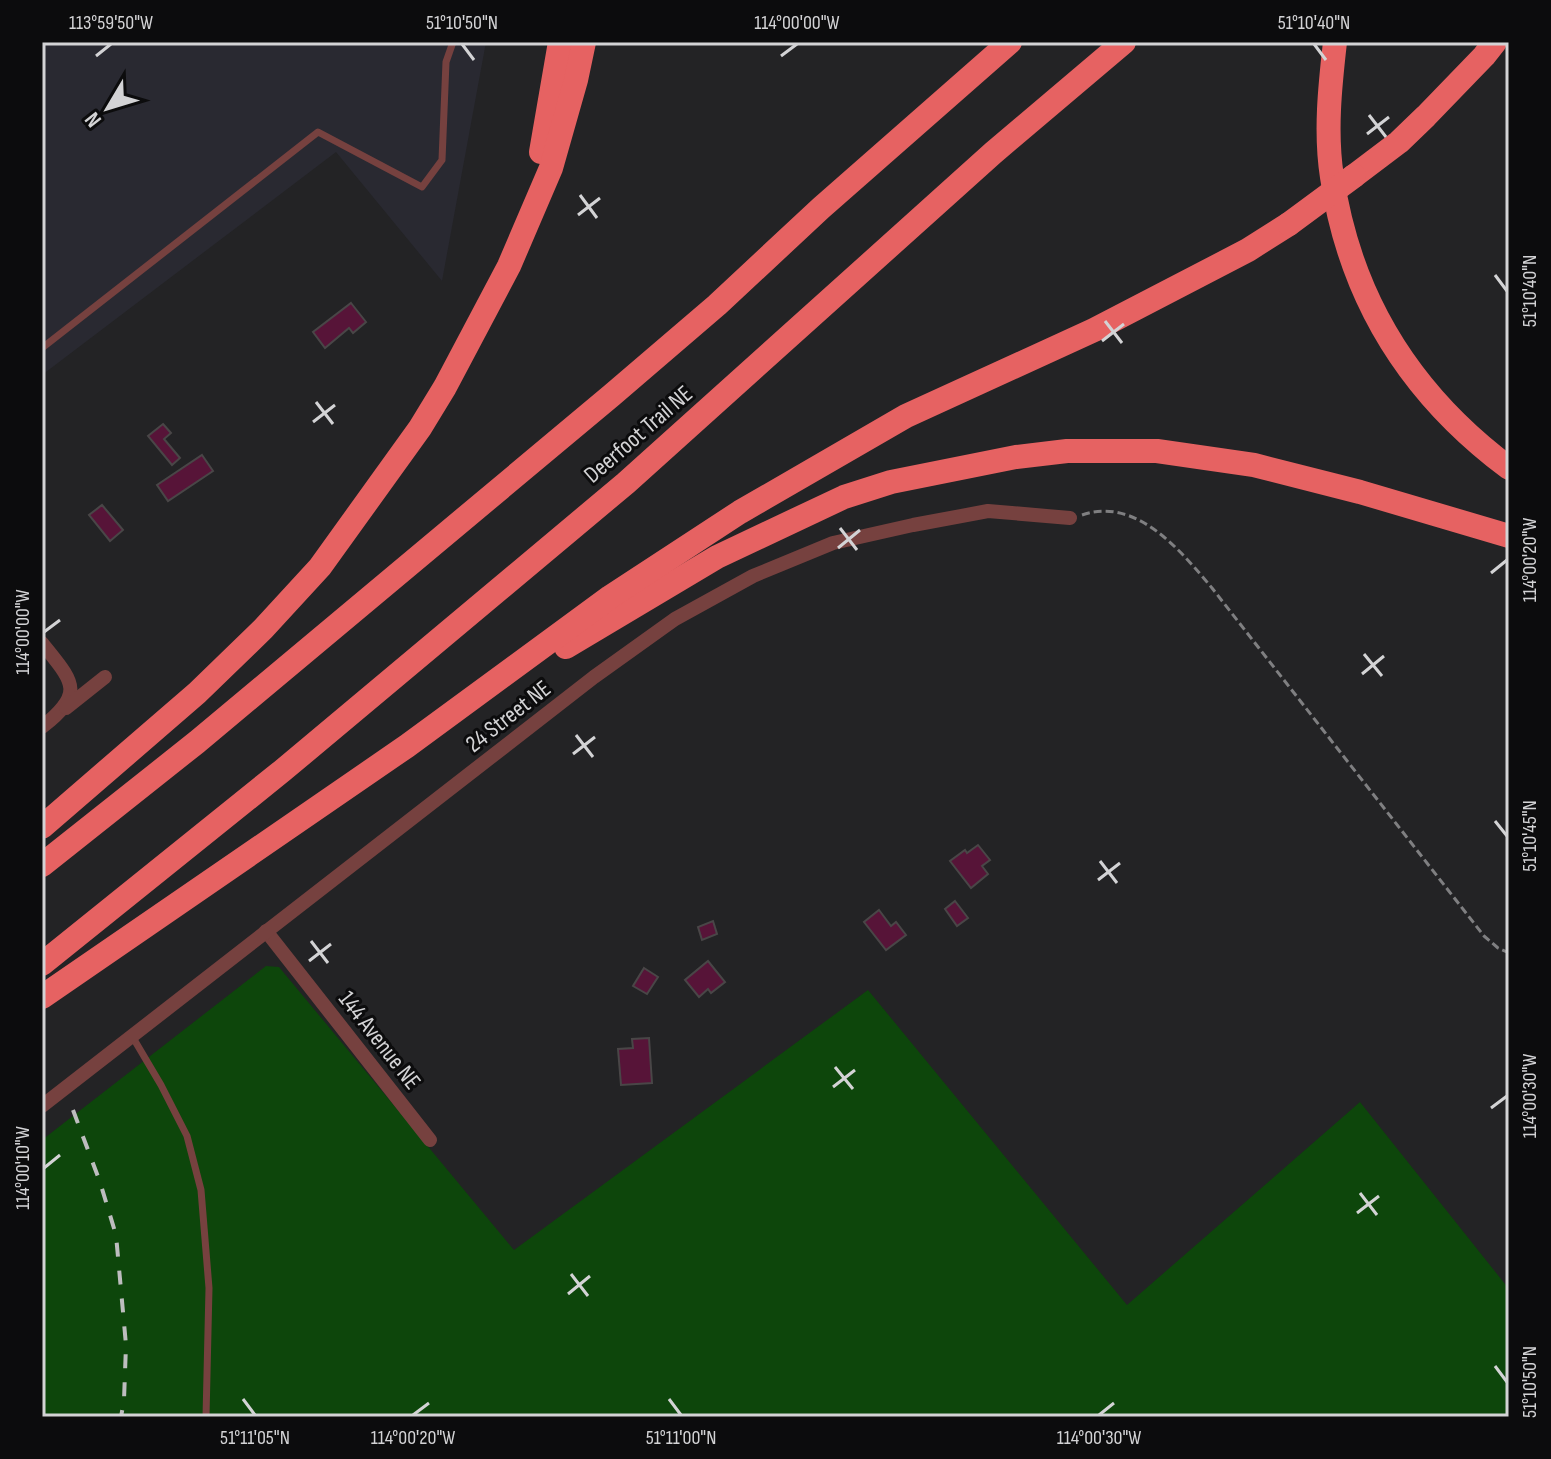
<svg xmlns="http://www.w3.org/2000/svg" width="1551" height="1459" font-family="'Sofia Sans Condensed',sans-serif">
	<style>
		.built { fill: #292931 }
		.green { fill: #0d460b }
		.building { fill: #571438; stroke: #494647; stroke-width: 2 }
		.lines { fill: none; stroke-linecap: round; stroke-linejoin: round }
		.path { stroke: #7f7f81; stroke-width: 3; stroke-dasharray: 8 4; stroke-linecap: butt }
		.lane { stroke: #76413f; stroke-width: 7 }
		.street { stroke: #76413f; stroke-width: 14 }
		.highway { stroke: #e66262; stroke-width: 24 }
		.rail { stroke: #bdbdbf; stroke-width: 4; stroke-dasharray: 14 14; stroke-linecap: butt }
		.highway-bridge { stroke: #e66262; stroke-width: 24 }
		.ticks { fill: none; stroke: #d3d3d5; stroke-width: 3 }
		.labels { text-anchor: middle; stroke-width: 6; stroke-linejoin: round; paint-order: stroke }
		.street-label { font-size: 24px; fill: #d3d3d5; stroke: #0c0c0d }
		.neatline { fill: none; stroke: #d3d3d5; stroke-width: 3 }
		.ticks-label { font-size: 20px; text-anchor: middle; fill: #d3d3d5 }
	</style>
	<rect width="100%" height="100%" fill="#232325"/>
	<!-- built -->
	<path class="built" d="M 42,42 L 486,42 L 442,281 L 336,152 L 42,375 Z"/>
	<!-- green -->
	<path class="green" d="M 266,966 L 279,967 L 514,1250 L 868,990 L 1127,1305 L 1360,1102 L 1509,1289 L 1509,1417 L 42,1417 L 42,1140 Z"/>
	<!-- building -->
	<g class="building">
		<path d="M 351,303 L 366,322 L 353,333 L 349,328 L 325,348 L 313,332 Z"/>
		<path d="M 163,424 L 171,433 L 164,439 L 180,458 L 172,465 L 148,436 Z"/>
		<path d="M 202,455 L 213,471 L 168,501 L 157,485 Z"/>
		<path d="M 102,505 L 123,530 L 110,541 L 89,515 Z"/>
		<path d="M 978,845 L 990,860 L 982,866 L 988,874 L 971,888 L 950,861 L 965,850 L 967,853 Z"/>
		<path d="M 955,901 L 968,918 L 957,926 L 945,909 Z"/>
		<path d="M 879,910 L 891,926 L 896,922 L 906,935 L 886,950 L 864,922 Z"/>
		<path d="M 713,921 L 717,934 L 702,940 L 698,927 Z"/>
		<path d="M 708,961 L 725,982 L 711,993 L 708,989 L 699,997 L 685,980 Z"/>
		<path d="M 644,968 L 658,977 L 647,994 L 633,986 Z"/>
		<path d="M 649,1038 L 652,1083 L 621,1085 L 618,1049 L 633,1048 L 632,1039 Z"/>
	</g>
	<g class="lines">
		<!-- path -->
		<path class="path" d="M 1082,515 C 1136,496 1181,551 1212,588 L 1484,936 L 1498,948 L 1509,953"/>
		<!-- lane -->
		<g class="lane">
			<path d="M 42,348 L 318,132 L 422,187 L 442,160 L 446,62 L 453,42"/>
			<path d="M 132,1036 L 161,1085 L 187,1136 L 201,1190 L 209,1288 L 206,1417"/>
		</g>
		<!-- street -->
		<g class="street">
			<path d="M 42,643 C 72,681 87,692 42,727"/>
			<path d="M 66,708 L 105,677"/>
			<path d="M 266,931 L 430,1140"/>
			<path d="M 42,1106 L 594,677 L 675,619 L 753,576 L 833,543 L 913,525 L 988,511 L 1070,518"/>
		</g>
		<!-- highway -->
		<g class="highway">
			<path d="M 1335,42 C 1330,86 1325,133 1332,177 C 1350,298 1411,395 1509,468"/>
			<path d="M 541,152 L 560,42"/>
			<path d="M 1354,176 L 1399,142 L 1426,116 L 1484,56 L 1495,42"/>
			<path d="M 566,647 L 717,557 L 844,497 L 891,482 L 1016,457 L 1067,451 L 1157,451 L 1254,465 L 1360,492 L 1509,536"/>
			<path d="M 42,827 L 197,693 L 263,629 L 320,567 L 420,428 L 445,387 L 509,266 L 551,168 L 576,80 L 584,42"/>
			<path d="M 42,865 L 197,742 L 612,395 L 717,305 L 821,208 L 1010,42"/>
			<path d="M 42,964 L 282,771 L 626,483 L 993,153 L 1124,42"/>
			<path d="M 42,997 L 407,746 L 610,597 L 740,512 L 906,416 L 1094,330 L 1248,250 L 1289,224"/>
		</g>
		<!-- rail -->
		<path class="rail" d="M 73,1110 L 100,1182 L 116,1235 L 126,1345 L 124,1400 L 121,1417"/>
		<!-- highway-bridge -->
		<path class="highway-bridge" d="M 1289,224 L 1354,176"/>
	</g>
	<!-- ticks -->
	<path class="ticks" d="M 462,44 L 474,60M 1314,44 L 1326,60M 96,56 L 111,44M 781,56 L 797,44M 1369,115 L 1386,137M 1367,134 L 1389,117M 580,195 L 597,218M 578,215 L 600,198M 1495,275 L 1507,291M 1105,321 L 1122,343M 1102,341 L 1124,324M 316,402 L 333,424M 313,422 L 335,405M 840,528 L 857,550M 838,548 L 860,530M 1491,573 L 1507,560M 44,632 L 60,620M 1364,654 L 1382,676M 1362,674 L 1384,656M 576,735 L 593,757M 573,754 L 595,737M 1495,821 L 1507,836M 1100,861 L 1117,883M 1098,880 L 1120,863M 311,941 L 328,963M 309,961 L 331,944M 835,1067 L 853,1089M 833,1087 L 855,1070M 1491,1108 L 1507,1096M 44,1168 L 60,1155M 1360,1193 L 1377,1215M 1357,1213 L 1379,1196M 571,1274 L 588,1296M 568,1294 L 590,1276M 1495,1366 L 1507,1382M 243,1399 L 255,1415M 669,1399 L 681,1415M 413,1415 L 429,1403M 1099,1415 L 1114,1403"/>
	<g class="labels">
		<!-- street labels -->
		<g class="street-label">
			<text transform="translate(638 434) rotate(-41)" y="8">Deerfoot Trail NE</text>
			<text transform="translate(508 716) rotate(-38)" y="8">24 Street NE</text>
			<text transform="translate(380 1040) rotate(52)" y="8">144 Avenue NE</text>
		</g>
	</g>
	<!-- border -->
	<rect width="1551" height="1459" fill="none" stroke="#0c0c0d" stroke-width="88"/>
	<!-- north arrow -->
	<g transform="translate(108 108) rotate(232)" stroke="#0c0c0d" stroke-width="6" paint-order="stroke">
	<path d="M0-6L14 30L0 20L-14 30Z" fill="#d3d3d5"/>
	<text y="-12" font-size="22" font-weight="bold" text-anchor="middle" fill="#d3d3d5">N</text>
	</g>
	<rect x="44" y="44" width="1463" height="1371" class="neatline"/>
	<g class="ticks-label">
		<text x="111" y="29">113°59'50"W</text>
		<text x="462" y="29">51°10'50"N</text>
		<text x="797" y="29">114°00'00"W</text>
		<text x="1314" y="29">51°10'40"N</text>
		<text transform="translate(1529 291) rotate(-90)" y="7">51°10'40"N</text>
		<text transform="translate(1529 560) rotate(-90)" y="7">114°00'20"W</text>
		<text transform="translate(22 632) rotate(-90)" y="7">114°00'00"W</text>
		<text transform="translate(1529 836) rotate(-90)" y="7">51°10'45"N</text>
		<text transform="translate(1529 1096) rotate(-90)" y="7">114°00'30"W</text>
		<text transform="translate(22 1168) rotate(-90)" y="7">114°00'10"W</text>
		<text transform="translate(1529 1382) rotate(-90)" y="7">51°10'50"N</text>
		<text x="255" y="1444">51°11'05"N</text>
		<text x="413" y="1444">114°00'20"W</text>
		<text x="681" y="1444">51°11'00"N</text>
		<text x="1099" y="1444">114°00'30"W</text>
	</g>
</svg>
